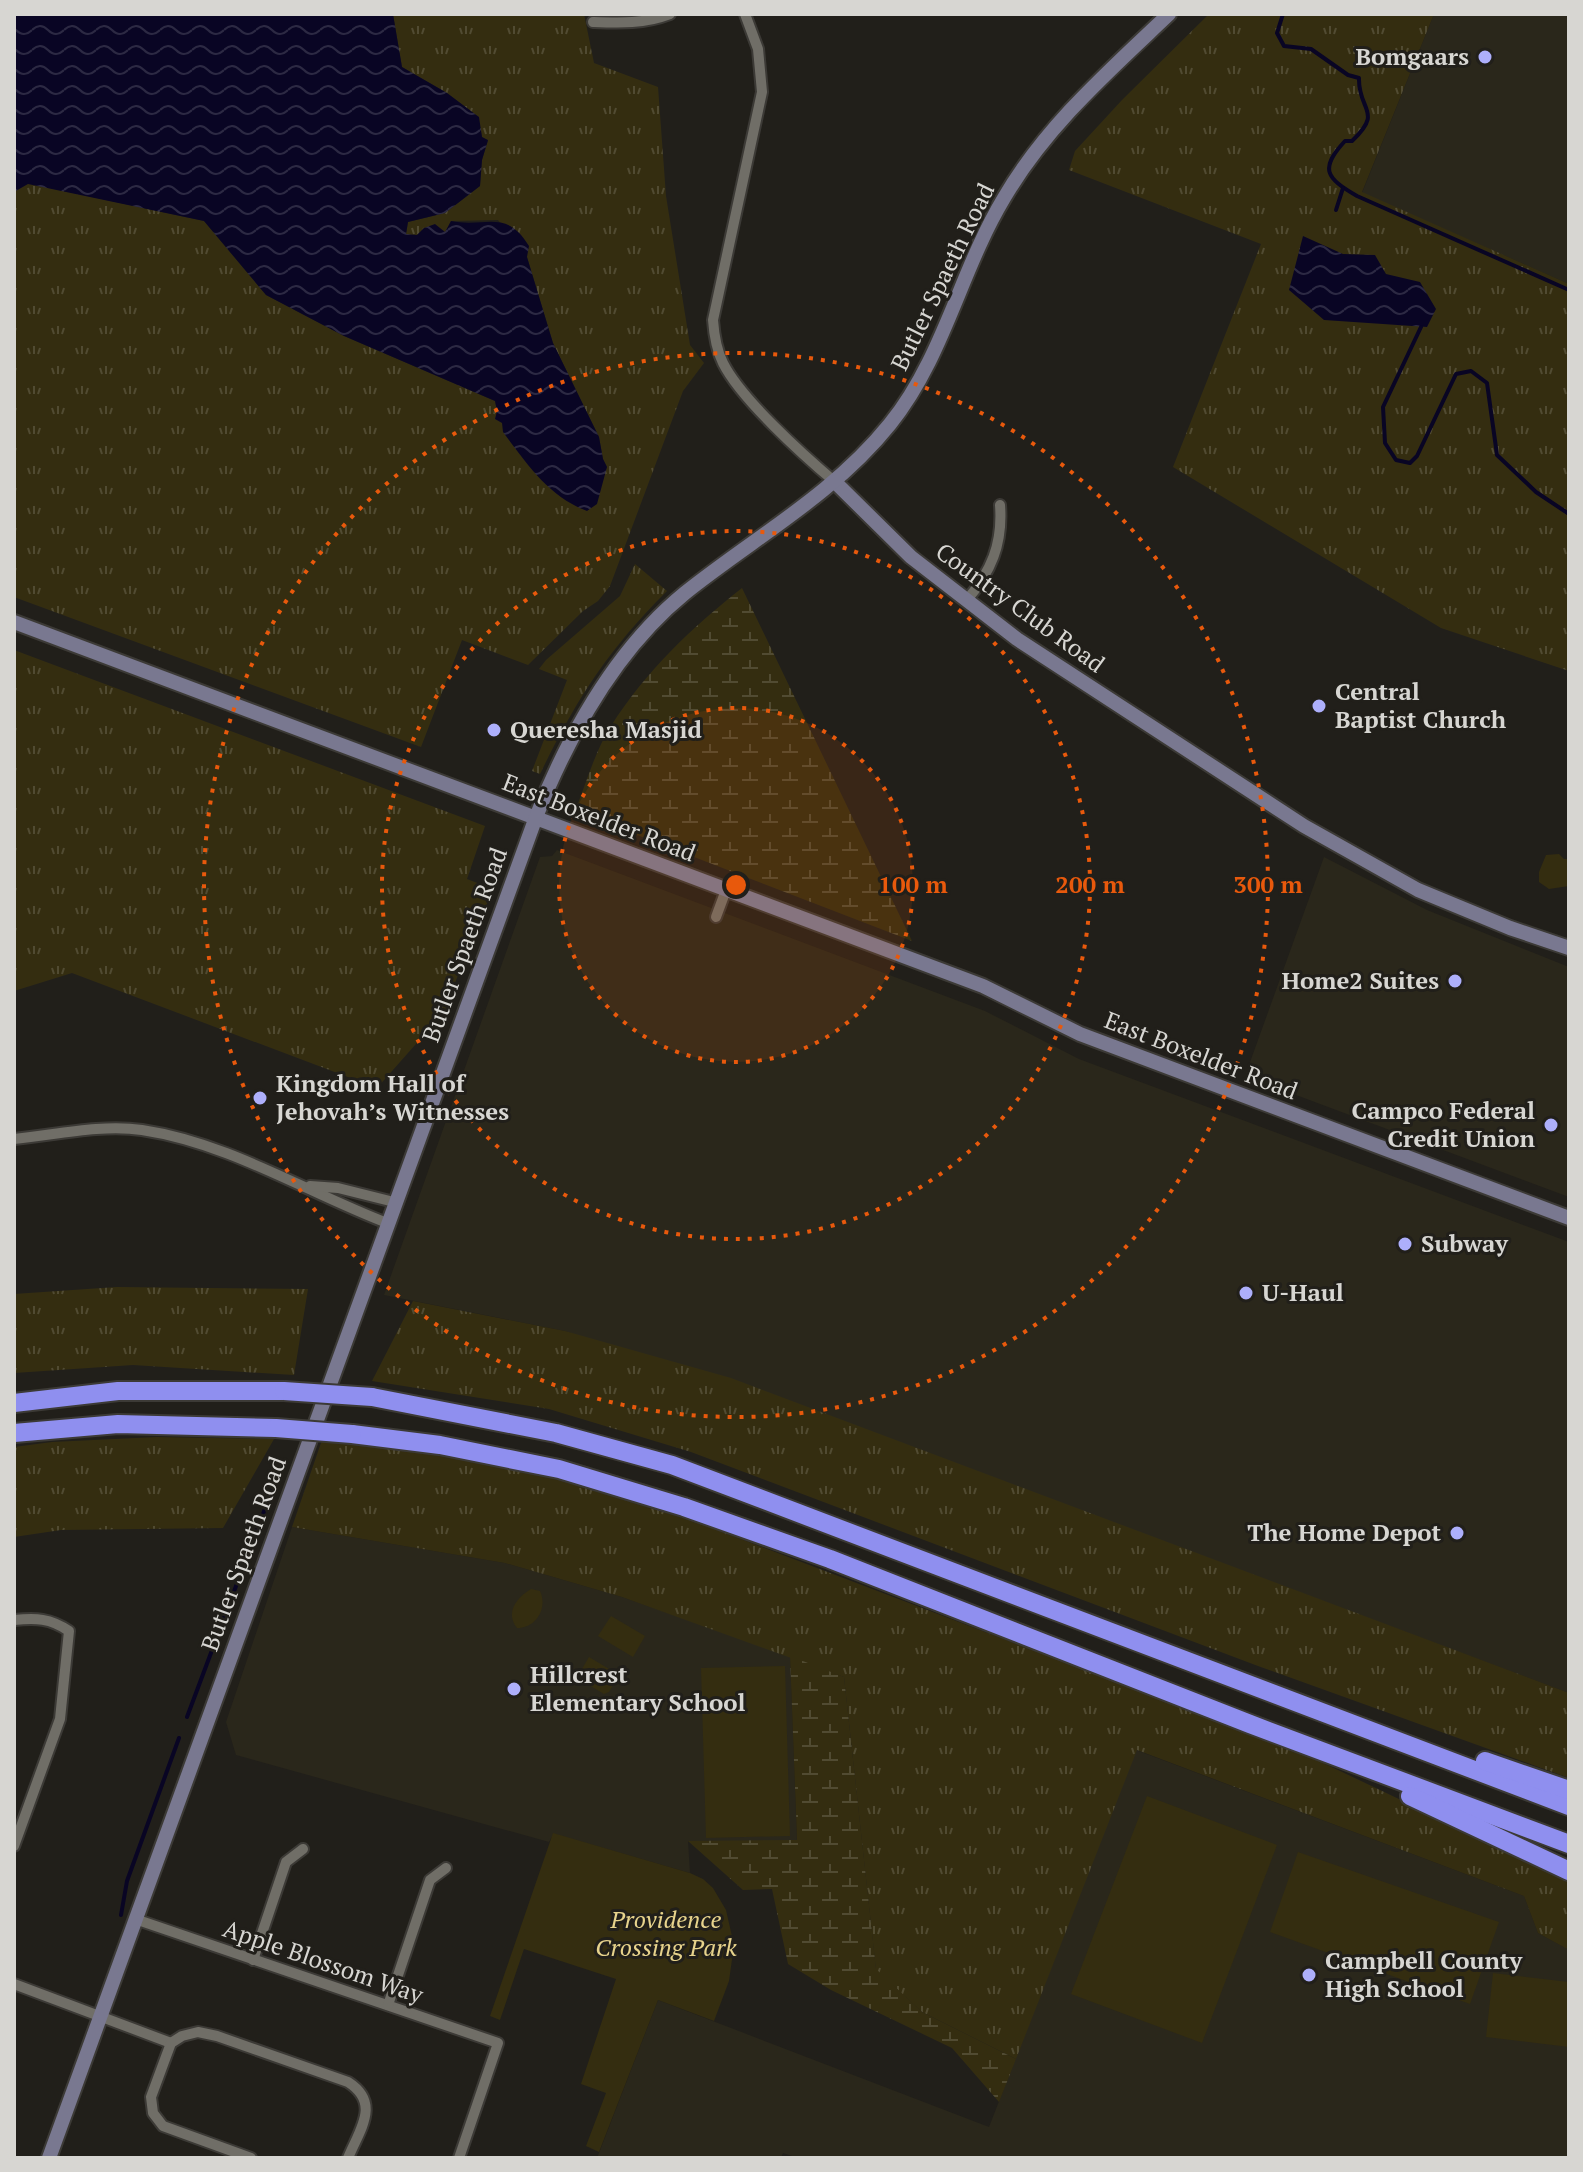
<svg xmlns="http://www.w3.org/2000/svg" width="1583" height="2172" font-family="'PT Serif',serif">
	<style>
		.built { fill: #2a271b }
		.grass { fill: url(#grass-tufts) }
		.wetland { fill: url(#wetland-marsh) }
		.park { fill: #342d10 }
		.water { fill: url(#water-waves) }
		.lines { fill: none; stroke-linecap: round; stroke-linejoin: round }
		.stream { stroke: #090524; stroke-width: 4 }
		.street-casing { stroke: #3c3a36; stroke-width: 14 }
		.secondary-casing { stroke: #3c3a36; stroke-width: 18 }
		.highway-casing { stroke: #3c3a36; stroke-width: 22 }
		.street { stroke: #706e67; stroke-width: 10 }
		.secondary { stroke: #797890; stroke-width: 14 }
		.highway { stroke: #8f8fef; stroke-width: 18 }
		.highway-bridge-casing { stroke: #3c3a36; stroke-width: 22; stroke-linecap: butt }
		.highway-bridge { stroke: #8f8fef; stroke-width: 18 }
		.ring { fill: none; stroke: #e8590c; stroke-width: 4; stroke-dasharray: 4 8 }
		.poi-dot { fill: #adaffb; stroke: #211f1a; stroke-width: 3 }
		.labels { text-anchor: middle; stroke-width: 6; stroke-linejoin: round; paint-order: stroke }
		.poi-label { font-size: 24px; font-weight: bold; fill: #d7d6d2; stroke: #211f1a; text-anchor: start }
		.street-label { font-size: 24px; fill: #d7d6d2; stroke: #211f1a }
		.park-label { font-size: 24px; font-style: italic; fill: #e7d38c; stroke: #211f1a }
		.centre { fill: #e8590c; stroke: #211f1a; stroke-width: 4 }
		.ring-label { font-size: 24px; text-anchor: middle; font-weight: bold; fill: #e8590c; stroke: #211f1a; stroke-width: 6; stroke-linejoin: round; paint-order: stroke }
	</style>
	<defs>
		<pattern id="grass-tufts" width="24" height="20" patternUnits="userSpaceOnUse" patternTransform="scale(2)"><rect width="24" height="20" fill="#342d10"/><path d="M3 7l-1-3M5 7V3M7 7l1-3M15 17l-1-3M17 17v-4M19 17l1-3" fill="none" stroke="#514b32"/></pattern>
		<pattern id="wetland-marsh" width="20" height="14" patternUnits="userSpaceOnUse" patternTransform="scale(2)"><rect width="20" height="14" fill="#342d10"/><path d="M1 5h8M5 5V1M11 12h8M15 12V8" fill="none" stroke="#514b32"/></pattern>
		<pattern id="water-waves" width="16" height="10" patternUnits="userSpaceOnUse" patternTransform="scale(2)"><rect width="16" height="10" fill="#090524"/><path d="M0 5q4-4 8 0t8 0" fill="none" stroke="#2c2943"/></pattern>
	</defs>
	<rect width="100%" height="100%" fill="#211f1a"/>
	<!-- built -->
	<g class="built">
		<path d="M 1434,14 L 1569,14 L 1569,284 L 1362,193 Z"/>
		<path d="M 557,850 L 985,1011 L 1079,1059 L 1569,1242 L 1569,1693 L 1216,1561 L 565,1331 L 384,1295 L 540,857 L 552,856 Z"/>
		<path d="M 1324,857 L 1427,910 L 1569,967 L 1569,1197 L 1245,1076 Z"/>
		<path d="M 292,1527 L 505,1563 L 622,1597 L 790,1656 L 797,1841 L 688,1841 L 690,1873 L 554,1834 L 549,1842 L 236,1755 L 226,1722 Z"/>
		<path d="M 1136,1750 L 1524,1896 L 1538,1933 L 1569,1950 L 1569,2158 L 798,2158 L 783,2153 L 781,2158 L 597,2158 L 658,2000 L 989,2127 Z"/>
	</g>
	<!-- grass -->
	<g class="grass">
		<path d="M 393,14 L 584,14 L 594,63 L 658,87 L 666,196 L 690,345 L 704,363 L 683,391 L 610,586 L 598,601 L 583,611 L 528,665 L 462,640 L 421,747 L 14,597 L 14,192 L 27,183 L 204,221 L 266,295 L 344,336 L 495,401 L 497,411 L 607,467 L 603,459 L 599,437 L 553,343 L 527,257 L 498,220 L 451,221 L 446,232 L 424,228 L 417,235 L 406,235 L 408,222 L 445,213 L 480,186 L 482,160 L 488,141 L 482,137 L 478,117 L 447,93 L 402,67 Z"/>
		<path d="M 1209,14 L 1434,14 L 1362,192 L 1569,284 L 1569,671 L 1441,628 L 1173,467 L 1261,244 L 1069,170 L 1075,151 L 1122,100 Z"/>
		<path d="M 635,564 L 667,591 C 607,651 577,698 540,774 L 532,771 L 567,680 L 539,669 L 546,660 L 620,596 Z"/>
		<path d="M 14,650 L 485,826 L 467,879 L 493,889 L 448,1000 L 446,1010 L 377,1088 L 72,973 L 14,991 Z"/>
		<path d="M 117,1287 L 308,1289 L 294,1375 L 133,1365 L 14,1373 L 14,1294 Z"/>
		<path d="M 413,1301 L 565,1331 L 731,1378 L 1569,1693 L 1569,1778 L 1258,1666 L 691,1452 L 549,1409 L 372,1381 Z"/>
		<path d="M 157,1437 L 274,1439 L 223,1528 L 61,1530 L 14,1537 L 14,1447 L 52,1442 Z"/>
		<path d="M 322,1440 L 438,1454 L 559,1480 L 696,1522 L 1298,1751 L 1569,1880 L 1569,1950 L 1538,1933 L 1524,1896 L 1137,1750 L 1016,2059 L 922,2012 L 876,1970 L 844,1677 L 622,1597 L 505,1563 L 292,1527 Z"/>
	</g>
	<!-- wetland -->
	<g class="wetland">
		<path d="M 742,588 L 912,941 L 575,811 C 586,784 595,751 611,726 C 646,671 691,628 742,588 Z"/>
		<path d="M 790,1656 L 844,1677 L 876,1969 L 922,2012 L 1016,2059 L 999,2102 L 952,2048 L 831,1990 L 788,1964 L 772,1889 L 743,1890 L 688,1841 L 797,1840 Z"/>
	</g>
	<!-- park -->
	<g class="park">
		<path d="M 1559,854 L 1564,859 L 1569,859 L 1569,886 L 1549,889 L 1539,882 L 1539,872 L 1546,855 Z"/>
		<path d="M 531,1589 L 540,1591 C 548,1608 536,1628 517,1628 C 505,1613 516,1598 531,1589 Z"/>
		<path d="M 611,1616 L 645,1636 L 633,1657 L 598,1636 Z"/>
		<path d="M 589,1657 L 619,1675 L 609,1692 L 604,1694 L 579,1679 L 579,1674 Z"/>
		<path d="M 785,1666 L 790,1836 L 706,1838 L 701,1668 Z"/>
		<path d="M 1147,1796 L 1277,1845 L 1202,2043 L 1071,1994 Z"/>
		<path d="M 553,1833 L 690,1873 L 703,1879 L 713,1888 L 726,1910 L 734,1945 L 729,1981 L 714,2021 L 658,2000 L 599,2152 L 586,2146 L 606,2093 L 581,2084 L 616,1979 L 524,1949 L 500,2020 L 490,2016 Z"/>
		<path d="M 1298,1852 L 1499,1922 L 1470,2004 L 1270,1932 Z"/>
		<path d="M 1493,1973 L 1569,1982 L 1569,2047 L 1486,2037 Z"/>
	</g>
	<!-- water -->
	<g class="water">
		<path d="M 14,14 L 393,14 L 402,67 L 447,93 L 479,117 L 482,137 L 488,140 L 482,160 L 480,186 L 445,213 L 408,222 L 406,234 L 417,235 L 424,228 L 435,224 L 445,232 L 451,221 C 486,228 506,208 529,246 L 527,257 L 553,343 L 599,437 L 603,459 L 607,467 L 597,504 L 587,511 C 548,496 527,464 503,432 L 502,423 L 495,419 L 497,411 L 495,401 L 344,336 L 266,295 L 204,221 L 28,184 L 14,192 Z"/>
		<path d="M 1303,236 L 1343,254 L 1375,255 L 1386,274 L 1420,282 L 1436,309 L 1427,327 L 1324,320 L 1289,290 Z"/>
	</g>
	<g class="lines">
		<!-- stream -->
		<g class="stream">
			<path d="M 1283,14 L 1277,33 L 1284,46 L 1311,49 L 1348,75 L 1359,78 C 1358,111 1384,111 1352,141 L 1345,141 C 1319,169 1326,178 1357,196 L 1569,290"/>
			<path d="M 1336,210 L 1343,188"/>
			<path d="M 1421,327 L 1383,407 L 1385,443 L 1396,460 L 1410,463 L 1417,456 L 1456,374 L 1471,371 L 1487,383 L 1497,455 L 1536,492 L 1569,514"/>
			<path d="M 187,1717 L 272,1490"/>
			<path d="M 121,1915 L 127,1881 L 179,1738"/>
		</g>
		<!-- street casing -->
		<g class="street-casing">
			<g id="street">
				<path d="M 745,14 L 758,49 L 762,92 L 713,320 C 714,334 716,349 723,363 C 741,399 803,455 835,482"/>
				<path d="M 593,22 C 620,23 644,24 670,14"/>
				<path d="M 966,601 C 991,572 1003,544 1000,505"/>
				<path d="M 716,917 L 726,890"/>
				<path d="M 14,1139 C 55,1135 101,1124 142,1130 C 229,1143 306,1192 387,1223"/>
				<path d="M 310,1186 L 338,1188 L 394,1202"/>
				<path d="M 14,1620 C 36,1618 50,1618 69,1631 L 60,1719 L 14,1846"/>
				<path d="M 135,1919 L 498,2043 L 459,2158"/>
				<path d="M 253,1960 L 286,1862 L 303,1849"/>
				<path d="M 14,1984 L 171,2043"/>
				<path d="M 388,2005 L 430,1880 L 446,1868"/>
				<path d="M 251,2158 L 163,2126 L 153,2113 L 151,2097 L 171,2043 L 182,2036 L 198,2032 L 217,2036 L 348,2082 C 381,2103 360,2129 348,2158"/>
			</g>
		</g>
		<!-- secondary casing -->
		<g class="secondary-casing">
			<g id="secondary">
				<path d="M 835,482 L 911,557 L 1017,639 L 1304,826 L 1418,890 L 1510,928 L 1569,948"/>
				<path d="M 14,622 L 983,986 L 1080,1034 L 1569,1218"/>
				<path d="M 49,2158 L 536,817 C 569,734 615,650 685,593 C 755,537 833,495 890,424 C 944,357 960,271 1004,198 C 1046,126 1109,71 1169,14"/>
			</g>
		</g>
		<!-- highway casing -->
		<g class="highway-casing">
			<g id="highway">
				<path d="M 372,1397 L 556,1433 L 672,1465 L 1569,1806"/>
				<path d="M 14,1403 L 118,1391 L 284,1391"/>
				<path d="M 14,1433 L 118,1424 L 276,1428"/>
				<path d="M 352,1434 L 440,1445 L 559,1469 L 684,1507 L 830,1559 L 1250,1724 L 1569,1844"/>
				<path d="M 1485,1761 L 1569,1790"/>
				<path d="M 1410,1796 L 1569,1871"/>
			</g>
		</g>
		<!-- street -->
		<use href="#street" class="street"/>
		<!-- secondary -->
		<use href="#secondary" class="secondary"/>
		<!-- highway -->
		<use href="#highway" class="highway"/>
		<!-- highway-bridge casing -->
		<g class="highway-bridge-casing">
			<g id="highway-bridge">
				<path d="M 284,1391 L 372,1397"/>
				<path d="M 276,1428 L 352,1434"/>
			</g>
		</g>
		<!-- highway-bridge -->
		<use href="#highway-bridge" class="highway-bridge"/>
	</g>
	<!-- distance rings -->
	<circle cx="736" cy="885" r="177" fill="#e8590c" fill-opacity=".12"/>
	<g class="ring">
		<circle cx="736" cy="885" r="177"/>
		<circle cx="736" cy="885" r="354"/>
		<circle cx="736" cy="885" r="532"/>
	</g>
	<!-- markers -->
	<g class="poi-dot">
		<circle cx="1485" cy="57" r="8"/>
		<circle cx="1319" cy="706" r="8"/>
		<circle cx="494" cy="730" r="8"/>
		<circle cx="1455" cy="981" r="8"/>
		<circle cx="260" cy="1098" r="8"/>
		<circle cx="1551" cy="1125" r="8"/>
		<circle cx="1405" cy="1244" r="8"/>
		<circle cx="1246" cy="1293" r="8"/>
		<circle cx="1457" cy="1533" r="8"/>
		<circle cx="514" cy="1689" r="8"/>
		<circle cx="1309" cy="1975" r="8"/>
	</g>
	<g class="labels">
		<!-- poi labels -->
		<g class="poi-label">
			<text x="1469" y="65" text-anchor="end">Bomgaars</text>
			<text x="1335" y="700">Central<tspan x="1335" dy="28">Baptist Church</tspan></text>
			<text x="510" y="738">Queresha Masjid</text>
			<text x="1439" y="989" text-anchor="end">Home2 Suites</text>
			<text x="276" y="1092">Kingdom Hall of<tspan x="276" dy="28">Jehovah’s Witnesses</tspan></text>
			<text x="1535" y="1119" text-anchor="end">Campco Federal<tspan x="1535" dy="28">Credit Union</tspan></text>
			<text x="1421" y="1252">Subway</text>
			<text x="1262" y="1301">U-Haul</text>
			<text x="1441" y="1541" text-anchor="end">The Home Depot</text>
			<text x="530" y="1683">Hillcrest<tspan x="530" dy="28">Elementary School</tspan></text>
			<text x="1325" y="1969">Campbell County<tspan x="1325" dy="28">High School</tspan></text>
		</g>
		<!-- street labels -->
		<g class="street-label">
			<text transform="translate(943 277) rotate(-64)" y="8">Butler Spaeth Road</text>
			<text transform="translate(1020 608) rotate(36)" y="8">Country Club Road</text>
			<text transform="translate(599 818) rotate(21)" y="8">East Boxelder Road</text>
			<text transform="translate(465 945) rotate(-70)" y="8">Butler Spaeth Road</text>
			<text transform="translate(1201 1056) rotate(21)" y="8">East Boxelder Road</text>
			<text transform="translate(244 1554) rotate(-70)" y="8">Butler Spaeth Road</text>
			<text transform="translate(323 1962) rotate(19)" y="8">Apple Blossom Way</text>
		</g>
		<!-- park labels -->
		<g class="park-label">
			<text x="666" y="1928">Providence<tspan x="666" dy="28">Crossing Park</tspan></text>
		</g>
	</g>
	<circle cx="736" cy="885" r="12" class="centre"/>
	<g class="ring-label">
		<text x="913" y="893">100 m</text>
		<text x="1090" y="893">200 m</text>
		<text x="1268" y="893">300 m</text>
	</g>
	<!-- border -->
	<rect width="1583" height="2172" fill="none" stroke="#d7d6d2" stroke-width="32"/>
</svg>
